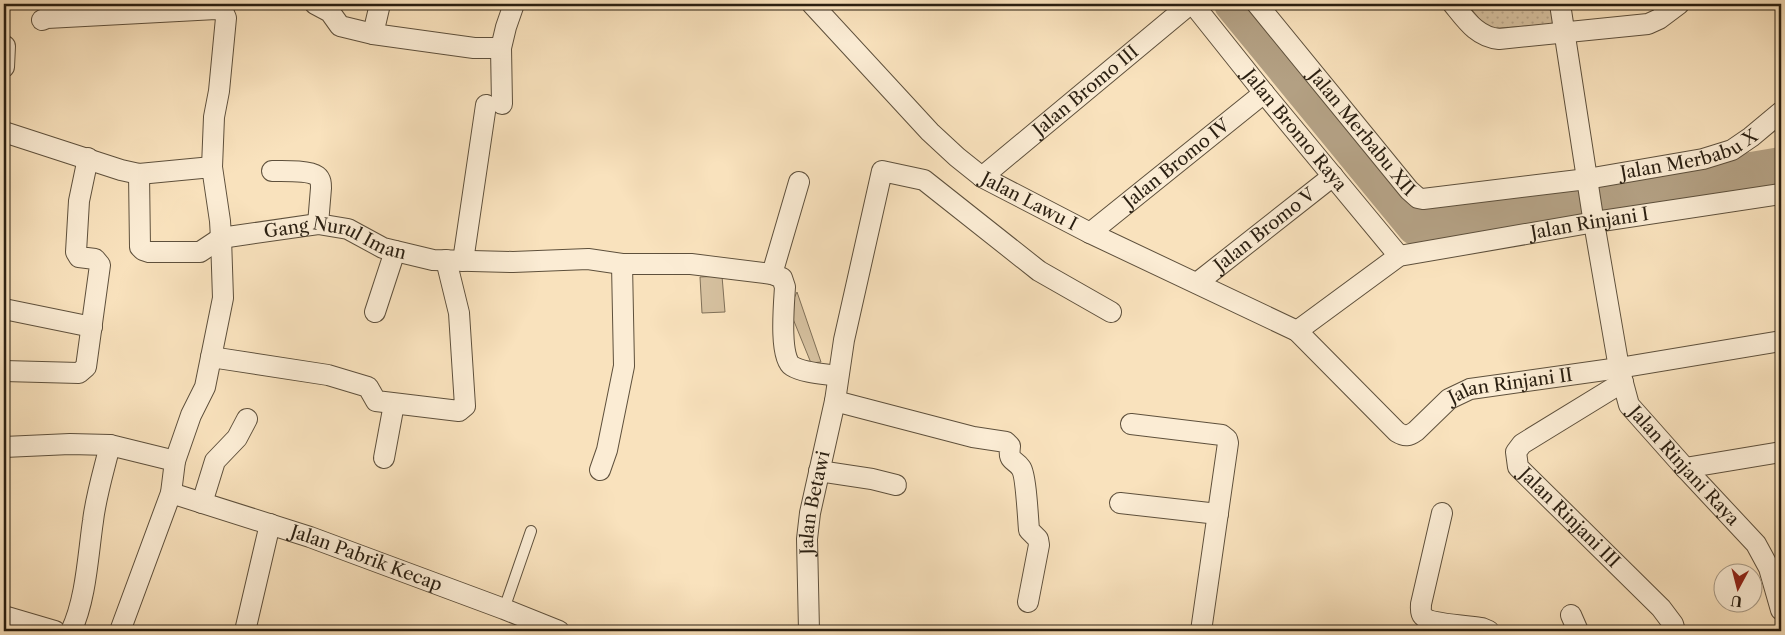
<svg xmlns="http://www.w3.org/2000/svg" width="1785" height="635" font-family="'Libre Caslon Text',serif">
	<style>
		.grass { fill: #d6c1a0; stroke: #807058 }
		.park { fill: url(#park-dots); stroke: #807058 }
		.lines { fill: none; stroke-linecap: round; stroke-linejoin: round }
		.river { stroke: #b3a083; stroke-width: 36 }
		.lane-casing { stroke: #5e503c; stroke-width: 12 }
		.street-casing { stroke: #5e503c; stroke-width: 22 }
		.lane { stroke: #fbecd4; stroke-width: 10 }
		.street { stroke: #fbecd4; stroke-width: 20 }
		.labels { text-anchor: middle; stroke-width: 4; stroke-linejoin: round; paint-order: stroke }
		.street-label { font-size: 18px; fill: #2a1f11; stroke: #fbecd4 }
	</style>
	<defs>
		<pattern id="park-dots" width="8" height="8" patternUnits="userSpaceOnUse" patternTransform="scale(1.25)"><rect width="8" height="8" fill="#d6c1a0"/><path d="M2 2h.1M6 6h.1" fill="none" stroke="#b8a589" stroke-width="1.8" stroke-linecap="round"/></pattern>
	</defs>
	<rect width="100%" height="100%" fill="#f9e2bd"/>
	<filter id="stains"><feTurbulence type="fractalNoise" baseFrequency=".004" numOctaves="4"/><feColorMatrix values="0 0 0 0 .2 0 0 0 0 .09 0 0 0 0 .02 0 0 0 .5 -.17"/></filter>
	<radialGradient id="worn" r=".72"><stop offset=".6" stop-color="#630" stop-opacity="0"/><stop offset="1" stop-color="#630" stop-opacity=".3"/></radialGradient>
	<!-- grass -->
	<g class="grass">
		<path d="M 722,276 L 725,312 L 702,313 L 700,277 Z"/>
		<path d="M 797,292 L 821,362 L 811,363 L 789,309 Z"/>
	</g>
	<!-- park -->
	<path class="park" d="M 1467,4 L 1552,4 L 1555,24 L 1488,29 Z"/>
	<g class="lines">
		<!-- river -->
		<path class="river" d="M 1232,4 L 1415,227 L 1781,165"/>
		<!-- lane casing -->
		<g class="lane-casing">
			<path id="lane" d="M 504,609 L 531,531"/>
		</g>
		<!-- street casing -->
		<g class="street-casing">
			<g id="street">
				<path d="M 315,4 L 330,12 L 340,26 L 373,34 L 474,48 L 501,48"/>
				<path id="s1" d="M 812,4 L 930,132 L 957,157 L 982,177 L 1090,233 L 1297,331 L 1397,432 C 1405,437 1409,436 1416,431 L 1449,399 L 1470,389 L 1619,368 L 1781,341"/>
				<path id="s2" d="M 1193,4 L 1264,93 L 1399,256"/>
				<path id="s3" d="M 1257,4 L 1409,190 L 1418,198 L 1423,199 L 1587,179 L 1703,159 L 1732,150 L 1751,137 L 1781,112"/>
				<path d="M 1453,4 C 1466,20 1477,37 1499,39 L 1648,24 L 1659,19 L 1679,4"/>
				<path id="s4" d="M 1560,4 L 1592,211 L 1619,368 L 1629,405 L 1685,468 L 1756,544 L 1769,568 L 1781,610"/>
				<path d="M 42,20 L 47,18 L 216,9 L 223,11 L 226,18 L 219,91 L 214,117 L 212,167"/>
				<path d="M 373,34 L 380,4"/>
				<path d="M 4,46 L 5,46 L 4,67"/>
				<path d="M 502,104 L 501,48 L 506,27 L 514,4"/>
				<path id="s5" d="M 4,132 L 121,170 L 139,174 L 212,167 L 220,221 L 221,238 L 318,224 L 348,229 L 383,248 L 433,260 L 513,262 L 588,259 L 622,264 L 691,264 L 772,274 L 782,278 L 785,287 C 784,303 779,358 792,366 C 803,373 826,374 838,376"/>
				<path d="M 272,171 C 283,171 309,170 317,176 C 321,179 321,184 321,188 L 318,224"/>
				<path d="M 139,174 L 140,247 L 143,250 L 149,252 L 200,252 L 221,238"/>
				<path id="s6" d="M 982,177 L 1190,4"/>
				<path id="s7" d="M 1090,233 L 1264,93"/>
				<path d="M 463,261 L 486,105"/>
				<path d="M 772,274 L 799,182"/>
				<path id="s8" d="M 1197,283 L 1333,176"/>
				<path d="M 4,309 L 92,327"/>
				<path d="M 375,312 L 395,251"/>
				<path id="s9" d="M 1297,331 L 1399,256 L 1595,222 L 1781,194"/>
				<path d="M 211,357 L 328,375 L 368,387 L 376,401 L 459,411 L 465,406 L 459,313 L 446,260"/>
				<path d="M 4,371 L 79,373 L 86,367 L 100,265 L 95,259 L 79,257 L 76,252 L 79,201 L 88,158"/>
				<path id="s10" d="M 1623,382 L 1522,444 L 1516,452 L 1518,467 L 1661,608 L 1673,624 L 1675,631"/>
				<path d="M 835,401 L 973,437 L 1006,442 L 1010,446 C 1008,463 1014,458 1021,468 C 1026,475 1028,519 1029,530 L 1038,539 L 1039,545 L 1028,602"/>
				<path d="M 1131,424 L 1222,435 L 1227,439 L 1228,443 L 1201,631"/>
				<path d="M 4,447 L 70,444 L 110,445"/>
				<path d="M 384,458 L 394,404"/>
				<path d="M 1685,468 L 1781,452"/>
				<path d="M 600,470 L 607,450 L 624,366 L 622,264"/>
				<path d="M 819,471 L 872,479 L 896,485"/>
				<path id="s11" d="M 171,493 L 310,537 L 504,609 L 559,631"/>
				<path d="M 202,503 L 215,461 L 237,438 L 247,419"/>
				<path d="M 1120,503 L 1218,514"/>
				<path d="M 1442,513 L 1421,604 C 1421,608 1420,613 1423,616 C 1429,624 1471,626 1482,628 L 1489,631"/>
				<path d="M 1571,615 L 1578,631"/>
				<path d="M 4,616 L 55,631"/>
				<path d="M 71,631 C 86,600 88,555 93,521 C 96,495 104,470 110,445 L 175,461"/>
				<path d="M 120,631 L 171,493 L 175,461 L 191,415 L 205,387 L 223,298 L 221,238"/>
				<path d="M 245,631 L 270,524"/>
				<path id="s12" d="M 809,631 L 807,539 L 810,513 L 835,401 L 844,340 L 882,171 L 924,180 L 1039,271 L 1111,312"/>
			</g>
		</g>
		<!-- lane -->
		<use href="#lane" class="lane"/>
		<!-- street -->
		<use href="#street" class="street"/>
	</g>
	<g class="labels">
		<!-- street labels -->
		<g class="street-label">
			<text dy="6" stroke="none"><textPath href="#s6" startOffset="135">Jalan Bromo III</textPath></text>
			<text dy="6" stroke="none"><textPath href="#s2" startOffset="162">Jalan Bromo Raya</textPath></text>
			<text dy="6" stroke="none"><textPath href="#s3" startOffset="166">Jalan Merbabu XII</textPath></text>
			<text dy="6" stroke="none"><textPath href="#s3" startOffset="528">Jalan Merbabu X</textPath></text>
			<text dy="6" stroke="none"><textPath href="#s7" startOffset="111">Jalan Bromo IV</textPath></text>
			<text dy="6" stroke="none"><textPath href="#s1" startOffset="296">Jalan Lawu I</textPath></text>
			<text dy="6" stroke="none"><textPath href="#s9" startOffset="320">Jalan Rinjani I</textPath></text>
			<text dy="6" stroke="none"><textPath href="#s8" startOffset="86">Jalan Bromo V</textPath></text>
			<text dy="6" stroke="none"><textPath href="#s5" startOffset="404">Gang Nurul Iman</textPath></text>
			<text dy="6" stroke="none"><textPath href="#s1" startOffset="866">Jalan Rinjani II</textPath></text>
			<text dy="6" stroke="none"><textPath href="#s4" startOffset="489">Jalan Rinjani Raya</textPath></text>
			<text dy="6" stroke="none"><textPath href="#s12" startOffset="129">Jalan Betawi</textPath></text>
			<text dy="6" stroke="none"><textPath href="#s10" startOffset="216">Jalan Rinjani III</textPath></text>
			<text dy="6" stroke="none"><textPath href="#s11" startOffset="206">Jalan Pabrik Kecap</textPath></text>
		</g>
	</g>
	<!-- margin -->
	<rect width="1785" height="635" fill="none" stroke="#f9e2bd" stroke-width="20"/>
	<rect x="5" y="5" width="1775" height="625" fill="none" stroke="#2a1f11" stroke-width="2.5"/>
	<rect x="10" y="10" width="1765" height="615" fill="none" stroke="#2a1f11"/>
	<!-- north arrow -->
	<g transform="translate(1738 588) rotate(187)"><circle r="24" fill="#fbecd4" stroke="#a79a86"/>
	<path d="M0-4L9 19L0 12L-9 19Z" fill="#8f2418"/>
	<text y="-8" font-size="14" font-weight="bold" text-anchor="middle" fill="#2a1f11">U</text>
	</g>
	<rect width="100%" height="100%" filter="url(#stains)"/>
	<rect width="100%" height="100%" fill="url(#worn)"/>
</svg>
